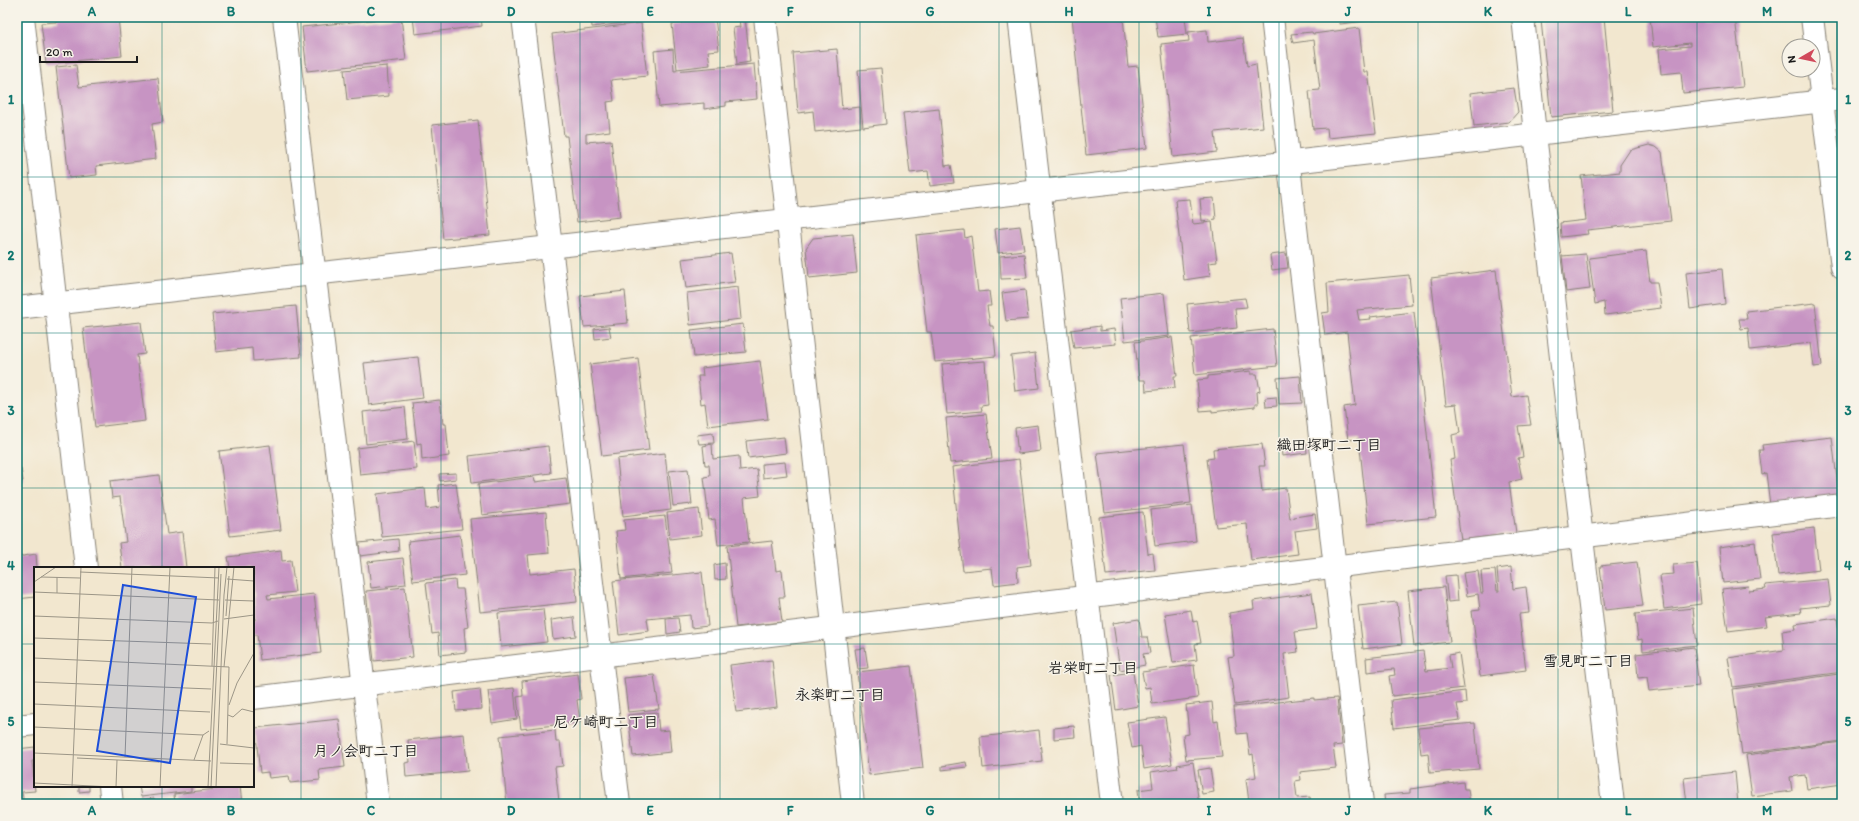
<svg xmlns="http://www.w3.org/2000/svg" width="1859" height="821" font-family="Itim,'Klee One',sans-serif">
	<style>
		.building { fill: #c794c3 }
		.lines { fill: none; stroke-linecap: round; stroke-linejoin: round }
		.street-casing { stroke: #878276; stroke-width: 24 }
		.highway-casing { stroke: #878276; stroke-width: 24 }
		.street { stroke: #fff; stroke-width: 22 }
		.highway { stroke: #fff; stroke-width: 22 }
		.grid { fill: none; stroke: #0f766e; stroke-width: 1; stroke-opacity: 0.55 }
		.labels { text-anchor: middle; stroke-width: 3; stroke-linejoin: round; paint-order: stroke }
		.neighbourhood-label { font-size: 15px; font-weight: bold; fill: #1c1c1c; stroke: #f7f3e8 }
		.inset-road { fill: none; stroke: #9c9687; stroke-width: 1 }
		.view { fill: #1d4ed8; fill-opacity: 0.15; stroke: #1d4ed8; stroke-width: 2 }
		.inset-edge { fill: none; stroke: #1c1c1c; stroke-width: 2 }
		.neatline { fill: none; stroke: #0f766e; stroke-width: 1.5 }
		.grid-label { font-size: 13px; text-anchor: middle; font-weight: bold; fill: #0f766e }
	</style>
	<rect width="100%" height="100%" fill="#f7f3e8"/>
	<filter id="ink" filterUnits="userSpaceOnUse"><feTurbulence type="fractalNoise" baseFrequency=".025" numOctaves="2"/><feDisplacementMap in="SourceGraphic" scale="8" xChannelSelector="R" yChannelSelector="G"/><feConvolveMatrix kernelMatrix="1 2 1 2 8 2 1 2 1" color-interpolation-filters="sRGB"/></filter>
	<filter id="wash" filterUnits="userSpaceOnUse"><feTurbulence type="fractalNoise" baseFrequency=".012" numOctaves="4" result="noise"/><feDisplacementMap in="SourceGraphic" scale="16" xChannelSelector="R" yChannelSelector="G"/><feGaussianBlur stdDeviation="0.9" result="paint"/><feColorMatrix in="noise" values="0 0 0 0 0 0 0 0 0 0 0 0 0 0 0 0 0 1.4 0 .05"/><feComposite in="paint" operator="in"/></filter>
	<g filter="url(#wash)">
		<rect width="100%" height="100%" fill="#f2e7cf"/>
		<g id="blocks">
			<!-- building -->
			<g class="building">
				<path d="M 57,17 L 118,17 L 122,56 L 46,64 L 41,23 L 58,22 Z"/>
				<path d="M 401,17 L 406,60 L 307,71 L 302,27 Z"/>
				<path d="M 413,17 L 481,17 L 482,26 L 415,34 Z"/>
				<path d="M 591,17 L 622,17 L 623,23 L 592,27 Z"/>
				<path d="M 681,17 L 715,17 L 719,50 L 708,51 L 710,65 L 677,69 L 672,24 L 682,23 Z"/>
				<path d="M 745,17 L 750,62 L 737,64 L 733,28 L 740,27 L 739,18 Z"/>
				<path d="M 1072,17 L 1123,17 L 1128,67 L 1138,66 L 1147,148 L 1086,155 Z"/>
				<path d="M 1155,17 L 1185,17 L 1187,34 L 1158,37 Z"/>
				<path d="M 1339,17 L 1383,17 L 1383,19 L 1340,24 Z"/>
				<path d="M 1569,17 L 1604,17 L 1613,111 L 1551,117 L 1541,20 Z"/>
				<path d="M 1650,17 L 1735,17 L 1743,87 L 1683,93 L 1681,72 L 1661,74 L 1659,49 L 1690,46 L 1690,43 L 1653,47 Z"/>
				<path d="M 641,23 L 647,76 L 611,80 L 614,101 L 607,102 L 610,131 L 586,134 L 586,142 L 611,140 L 620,217 L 577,222 L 567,136 L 564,136 L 552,34 Z"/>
				<path d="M 1359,28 L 1364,72 L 1368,72 L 1376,133 L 1328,138 L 1327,128 L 1313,129 L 1309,91 L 1320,90 L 1314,40 L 1293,43 L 1291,34 L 1312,32 L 1313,34 Z"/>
				<path d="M 1207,30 L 1208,42 L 1243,38 L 1247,66 L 1256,64 L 1263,127 L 1215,132 L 1217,152 L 1173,157 L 1161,44 L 1189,41 L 1188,32 Z"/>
				<path d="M 673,49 L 674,71 L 754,64 L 757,99 L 726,102 L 726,106 L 704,109 L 704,103 L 659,107 L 654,51 Z"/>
				<path d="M 837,49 L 842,109 L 860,107 L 861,127 L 815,132 L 813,111 L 798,113 L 793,53 Z"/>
				<path d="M 76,65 L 79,87 L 158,78 L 163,122 L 152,124 L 156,159 L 96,166 L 97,175 L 69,178 L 56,67 Z"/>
				<path d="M 387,66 L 389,96 L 347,100 L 344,70 Z"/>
				<path d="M 881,68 L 886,124 L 863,127 L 858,70 Z"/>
				<path d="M 1514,88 L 1518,112 L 1509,122 L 1474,126 L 1470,93 Z"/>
				<path d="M 939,109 L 945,166 L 951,165 L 954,183 L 930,186 L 928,171 L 910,173 L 903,113 Z"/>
				<path d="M 478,120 L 490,235 L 443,239 L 432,125 Z"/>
				<path d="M 1649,145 L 1656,147 L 1662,152 L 1671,221 L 1587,230 L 1588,234 L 1561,237 L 1560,223 L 1586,220 L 1581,176 L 1620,172 L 1620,165 L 1630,150 Z"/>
				<path d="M 1214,198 L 1216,219 L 1202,221 L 1200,199 Z"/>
				<path d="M 1190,199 L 1193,224 L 1212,222 L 1217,262 L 1208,263 L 1210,276 L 1184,280 L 1175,200 Z"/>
				<path d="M 1020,226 L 1024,250 L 998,253 L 995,229 Z"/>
				<path d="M 964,230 L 965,238 L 971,236 L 978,292 L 989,291 L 991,306 L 987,306 L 990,326 L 993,326 L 996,356 L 935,362 L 931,332 L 927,332 L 916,235 Z"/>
				<path d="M 853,234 L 857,273 L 809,278 L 806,248 L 813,238 Z"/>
				<path d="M 1646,251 L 1650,282 L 1657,282 L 1661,308 L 1605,315 L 1604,302 L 1595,304 L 1589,258 Z"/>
				<path d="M 731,253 L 735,282 L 686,288 L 682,259 Z"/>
				<path d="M 1286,253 L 1288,268 L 1272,270 L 1270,255 Z"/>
				<path d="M 1024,254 L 1027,278 L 1001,279 L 1000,256 Z"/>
				<path d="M 1586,254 L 1590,289 L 1566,292 L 1562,256 Z"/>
				<path d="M 1722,269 L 1725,304 L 1690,309 L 1686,273 Z"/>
				<path d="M 1496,270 L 1512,397 L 1526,395 L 1531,425 L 1518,426 L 1523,457 L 1518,458 L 1522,479 L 1509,482 L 1516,533 L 1461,540 L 1450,460 L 1455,459 L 1452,435 L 1460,433 L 1456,404 L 1446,405 L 1431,278 Z"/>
				<path d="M 1409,275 L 1412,305 L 1357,310 L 1359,320 L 1371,319 L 1370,317 L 1414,312 L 1436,517 L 1368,524 L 1359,439 L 1348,440 L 1344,407 L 1355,405 L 1347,332 L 1325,335 L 1322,313 L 1329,312 L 1327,283 Z"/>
				<path d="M 738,287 L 741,319 L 690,325 L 687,293 Z"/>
				<path d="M 1025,290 L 1028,319 L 1006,321 L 1002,293 Z"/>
				<path d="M 625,291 L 628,323 L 584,327 L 580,296 Z"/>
				<path d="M 1164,293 L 1169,336 L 1125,341 L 1120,298 Z"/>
				<path d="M 1245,298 L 1247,307 L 1235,308 L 1237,328 L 1190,333 L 1187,304 Z"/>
				<path d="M 1815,303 L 1822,366 L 1814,367 L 1811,343 L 1750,350 L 1748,328 L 1741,329 L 1739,319 L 1747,319 L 1746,311 Z"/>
				<path d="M 296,306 L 301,357 L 253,361 L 252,348 L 216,352 L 212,314 Z"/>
				<path d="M 141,322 L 145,354 L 137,355 L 145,421 L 95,427 L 83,328 Z"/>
				<path d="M 743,324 L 746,352 L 694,357 L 691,330 Z"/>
				<path d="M 1100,326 L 1100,331 L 1114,329 L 1116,344 L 1074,348 L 1071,330 Z"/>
				<path d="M 609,327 L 611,337 L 595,339 L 594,329 Z"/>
				<path d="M 1273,329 L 1277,366 L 1195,375 L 1191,338 Z"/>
				<path d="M 1172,337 L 1177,376 L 1174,376 L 1175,388 L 1146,391 L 1145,380 L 1139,380 L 1135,342 Z"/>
				<path d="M 1035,353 L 1039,388 L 1015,391 L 1011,356 Z"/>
				<path d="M 418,357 L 423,398 L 369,405 L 364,363 Z"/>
				<path d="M 638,358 L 649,450 L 602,456 L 590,364 Z"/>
				<path d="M 760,361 L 768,419 L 708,426 L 705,403 L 701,404 L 698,376 L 703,376 L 702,368 Z"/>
				<path d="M 985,361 L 988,405 L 981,406 L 982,411 L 947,414 L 942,364 Z"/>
				<path d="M 1251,371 L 1251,374 L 1257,374 L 1260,391 L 1257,392 L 1258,404 L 1255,404 L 1255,407 L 1212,412 L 1212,410 L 1200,411 L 1197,380 L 1208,379 L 1208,376 Z"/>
				<path d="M 1300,376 L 1302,403 L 1279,404 L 1277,378 Z"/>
				<path d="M 1276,397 L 1277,406 L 1266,407 L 1265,398 Z"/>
				<path d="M 440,400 L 443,424 L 446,424 L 449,456 L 422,460 L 421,443 L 417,444 L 412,403 Z"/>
				<path d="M 405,407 L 408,439 L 366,444 L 363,412 Z"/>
				<path d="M 986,414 L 992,459 L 950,463 L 946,418 Z"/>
				<path d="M 1038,425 L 1041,451 L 1018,454 L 1015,428 Z"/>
				<path d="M 713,433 L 714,443 L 699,444 L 697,435 Z"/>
				<path d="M 784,437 L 786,453 L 748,458 L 746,441 Z"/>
				<path d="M 1832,437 L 1839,497 L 1770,505 L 1766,473 L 1762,474 L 1759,450 L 1763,450 L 1762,445 Z"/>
				<path d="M 414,441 L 417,469 L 360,475 L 357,448 Z"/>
				<path d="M 1306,443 L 1307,453 L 1282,456 L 1281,446 Z"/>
				<path d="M 712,444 L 713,459 L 739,456 L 740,471 L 757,469 L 760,496 L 744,498 L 749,542 L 718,545 L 715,519 L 709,520 L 704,477 L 710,476 L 709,465 L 705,465 L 703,446 Z"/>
				<path d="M 1184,444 L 1191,503 L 1105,513 L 1097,453 Z"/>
				<path d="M 1262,444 L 1265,466 L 1259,466 L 1262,491 L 1286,488 L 1290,519 L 1294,518 L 1294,517 L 1315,514 L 1317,528 L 1295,531 L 1298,554 L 1251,560 L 1247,524 L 1216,527 L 1207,459 L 1214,458 L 1213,449 Z"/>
				<path d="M 270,445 L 281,530 L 230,536 L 219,451 Z"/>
				<path d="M 548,446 L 551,473 L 472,483 L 469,456 Z"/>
				<path d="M 665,453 L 671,510 L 623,516 L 617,459 Z"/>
				<path d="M 1019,459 L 1031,565 L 1017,567 L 1018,582 L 994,585 L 992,568 L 963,571 L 952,467 Z"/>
				<path d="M 785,462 L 787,475 L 763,478 L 762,464 Z"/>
				<path d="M 17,468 L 21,468 L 23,481 L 17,482 Z"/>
				<path d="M 688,469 L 692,504 L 673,506 L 669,471 Z"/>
				<path d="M 456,473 L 456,479 L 440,481 L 439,474 Z"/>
				<path d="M 159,475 L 167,534 L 182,532 L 186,568 L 122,568 L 119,543 L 126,542 L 120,497 L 112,498 L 110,481 Z"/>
				<path d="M 534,477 L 535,482 L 566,478 L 570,504 L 482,515 L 478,484 Z"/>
				<path d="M 456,483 L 462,529 L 382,537 L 377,494 L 425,488 L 427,509 L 440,507 L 438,485 Z"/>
				<path d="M 1192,505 L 1196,541 L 1155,546 L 1151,510 Z"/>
				<path d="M 699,509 L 702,535 L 670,539 L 667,513 Z"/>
				<path d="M 546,512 L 549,553 L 528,555 L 530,574 L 574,569 L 577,602 L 480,612 L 470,519 Z"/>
				<path d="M 1143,512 L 1148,554 L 1153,553 L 1155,570 L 1106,575 L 1099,517 Z"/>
				<path d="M 665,516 L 672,573 L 621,579 L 616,531 L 625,530 L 624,520 Z"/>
				<path d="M 1814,528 L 1819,570 L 1778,575 L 1773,533 Z"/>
				<path d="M 460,535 L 465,575 L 413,581 L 408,541 Z"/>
				<path d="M 398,539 L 399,551 L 360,556 L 359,543 Z"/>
				<path d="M 772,541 L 776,571 L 782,570 L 785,597 L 779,597 L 782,622 L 736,627 L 727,546 Z"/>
				<path d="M 1755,542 L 1760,579 L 1723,583 L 1719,547 Z"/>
				<path d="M 281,550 L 282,561 L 291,560 L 295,592 L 267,595 L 268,599 L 314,594 L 321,653 L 260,660 L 257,635 L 253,635 L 253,620 L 255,620 L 253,568 L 230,568 L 228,557 Z"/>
				<path d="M 36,554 L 37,568 L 35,568 L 34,570 L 35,597 L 17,599 L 17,557 Z"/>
				<path d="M 403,558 L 406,584 L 371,588 L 368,562 Z"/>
				<path d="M 1637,562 L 1643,606 L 1605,610 L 1600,566 Z"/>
				<path d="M 725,563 L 726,579 L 715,580 L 714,565 Z"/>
				<path d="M 1697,563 L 1701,604 L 1664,609 L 1660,575 L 1674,574 L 1673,565 Z"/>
				<path d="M 1511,567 L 1513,589 L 1526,587 L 1529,613 L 1519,614 L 1526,670 L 1480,676 L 1472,611 L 1480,610 L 1478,594 L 1467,596 L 1463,573 L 1478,571 L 1481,593 L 1483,593 L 1481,571 L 1495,570 L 1497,591 L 1499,591 L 1497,569 Z"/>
				<path d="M 702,572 L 708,626 L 691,628 L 690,615 L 679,616 L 647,619 L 649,631 L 619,635 L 613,581 Z"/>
				<path d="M 1456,575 L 1458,601 L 1448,602 L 1445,576 Z"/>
				<path d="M 1828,579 L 1831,605 L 1800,608 L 1801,613 L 1765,617 L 1767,626 L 1728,631 L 1722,589 L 1748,586 L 1749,591 L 1766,589 L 1765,585 Z"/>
				<path d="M 455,580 L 456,589 L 463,589 L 468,627 L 464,628 L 466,652 L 440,655 L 438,633 L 432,634 L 426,583 Z"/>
				<path d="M 405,587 L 413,657 L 374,661 L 366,591 Z"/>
				<path d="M 1444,587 L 1450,642 L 1414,646 L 1408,591 Z"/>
				<path d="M 1312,593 L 1317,629 L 1295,632 L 1298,652 L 1284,654 L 1289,697 L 1235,705 L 1228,657 L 1234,656 L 1229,613 L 1254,609 L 1253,601 Z"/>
				<path d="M 1397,602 L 1402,644 L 1363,649 L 1358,606 Z"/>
				<path d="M 1693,608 L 1697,645 L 1643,651 L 1642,639 L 1638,640 L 1635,614 Z"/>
				<path d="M 543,609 L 547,642 L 501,647 L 498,613 Z"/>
				<path d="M 1191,610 L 1193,622 L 1197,621 L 1201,643 L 1195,644 L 1197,660 L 1173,663 L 1165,614 Z"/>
				<path d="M 574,617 L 576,636 L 553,639 L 551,620 Z"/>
				<path d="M 678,618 L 680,632 L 667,634 L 666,619 Z"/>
				<path d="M 1837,618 L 1841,643 L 1838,644 L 1842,672 L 1733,687 L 1728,658 L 1784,650 L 1782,631 L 1796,629 L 1795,624 Z"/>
				<path d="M 1139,619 L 1142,637 L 1147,637 L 1150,653 L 1143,654 L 1145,665 L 1120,670 L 1113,623 Z"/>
				<path d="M 1694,647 L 1699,686 L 1649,691 L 1647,677 L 1638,678 L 1636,654 Z"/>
				<path d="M 865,648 L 868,668 L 858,669 L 855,649 Z"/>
				<path d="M 1423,651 L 1426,671 L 1451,668 L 1449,655 L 1459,653 L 1464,688 L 1392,696 L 1389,676 L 1395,675 L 1394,669 L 1367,672 L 1366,658 Z"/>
				<path d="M 772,660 L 777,707 L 736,712 L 730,665 Z"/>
				<path d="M 1194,665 L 1198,698 L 1152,704 L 1150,687 L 1145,688 L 1142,672 Z"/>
				<path d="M 911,666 L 923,768 L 869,775 L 857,672 Z"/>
				<path d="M 1133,672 L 1138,706 L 1116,710 L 1111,675 Z"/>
				<path d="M 578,674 L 581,699 L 577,700 L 580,722 L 521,729 L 517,697 L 523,696 L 522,681 Z"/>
				<path d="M 1839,674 L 1840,678 L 1842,677 L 1842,741 L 1742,754 L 1733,689 Z"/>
				<path d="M 654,675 L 659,709 L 628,712 L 624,678 Z"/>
				<path d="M 514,688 L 517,719 L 492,723 L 488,691 Z"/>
				<path d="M 480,689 L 482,709 L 456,711 L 454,692 Z"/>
				<path d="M 1465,691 L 1466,703 L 1457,704 L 1460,720 L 1394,728 L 1391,700 Z"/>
				<path d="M 1314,698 L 1314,700 L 1337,698 L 1342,745 L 1333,746 L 1336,768 L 1300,772 L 1301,780 L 1295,781 L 1297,798 L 1310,797 L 1311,804 L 1243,804 L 1249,802 L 1246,779 L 1256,777 L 1253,754 L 1250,755 L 1247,733 L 1237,734 L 1234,707 Z"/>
				<path d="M 1212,702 L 1214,722 L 1218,721 L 1222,757 L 1186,760 L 1183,735 L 1189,734 L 1186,705 Z"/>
				<path d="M 657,712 L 659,731 L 669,730 L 671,752 L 633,756 L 628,715 Z"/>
				<path d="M 1165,717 L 1172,764 L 1144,769 L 1141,746 L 1132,748 L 1127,722 Z"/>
				<path d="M 339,719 L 345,767 L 319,770 L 320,780 L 290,783 L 289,776 L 269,778 L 268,772 L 260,773 L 255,728 Z"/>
				<path d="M 1475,723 L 1479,769 L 1430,773 L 1428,753 L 1421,754 L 1418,728 Z"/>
				<path d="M 1074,726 L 1075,737 L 1054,739 L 1054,728 Z"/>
				<path d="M 555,730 L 556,742 L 560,742 L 563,766 L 555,767 L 559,801 L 532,804 L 507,804 L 500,736 Z"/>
				<path d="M 1039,730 L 1042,761 L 983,768 L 980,737 Z"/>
				<path d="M 464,734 L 468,771 L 406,777 L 405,763 L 410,762 L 408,740 Z"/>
				<path d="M 1842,742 L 1842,784 L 1807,789 L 1805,775 L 1790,777 L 1792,791 L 1752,796 L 1746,755 Z"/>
				<path d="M 35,747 L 35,761 L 32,761 L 35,791 L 22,792 L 23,799 L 17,800 L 17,749 Z"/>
				<path d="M 966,762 L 967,767 L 942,770 L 942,766 Z"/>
				<path d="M 1193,762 L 1199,804 L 1140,804 L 1138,790 L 1153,788 L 1151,772 L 1178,768 L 1177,765 Z"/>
				<path d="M 1210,768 L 1214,792 L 1202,794 L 1198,770 Z"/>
				<path d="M 1735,772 L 1738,804 L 1687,804 L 1684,778 Z"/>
				<path d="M 1463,782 L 1464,789 L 1468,789 L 1470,804 L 1385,804 L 1384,795 L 1410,793 L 1410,789 Z"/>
				<path d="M 79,786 L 89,786 L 89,791 L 79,792 Z"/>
				<path d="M 139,786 L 191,786 L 191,791 L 141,797 Z"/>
				<path d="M 240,786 L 242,804 L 175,804 L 174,794 Z"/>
				<path d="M 154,798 L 155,804 L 134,804 L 134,801 Z"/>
			</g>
		</g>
	</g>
	<g filter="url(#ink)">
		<use href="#blocks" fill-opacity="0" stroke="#878276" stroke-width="1"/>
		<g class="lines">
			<!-- street casing -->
			<g class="street-casing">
				<g id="street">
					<path d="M 23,17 L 86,568"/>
					<path d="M 284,17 L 378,804"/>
					<path d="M 523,17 L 619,804"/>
					<path d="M 765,17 L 853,804"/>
					<path d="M 1019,17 L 1112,804"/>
					<path d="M 1272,17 L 1362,804"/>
					<path d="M 1523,17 L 1535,134 L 1613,804"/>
					<path d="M 17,308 L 1842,99"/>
					<path d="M 253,698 L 1842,505"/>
					<path d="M 17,726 L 35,724"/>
					<path d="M 110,786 L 112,804"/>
				</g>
			</g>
			<!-- highway casing -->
			<g class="highway-casing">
				<path id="highway" d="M 1812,17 L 1842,267"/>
			</g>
			<!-- street -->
			<use href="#street" class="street"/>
			<!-- highway -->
			<use href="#highway" class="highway"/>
		</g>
	</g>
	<!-- grid -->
	<path class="grid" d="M 162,17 L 162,568M 301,17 L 301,804M 441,17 L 441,804M 580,17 L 580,804M 720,17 L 720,804M 860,17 L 860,804M 999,17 L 999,804M 1139,17 L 1139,804M 1279,17 L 1279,804M 1418,17 L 1418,804M 1558,17 L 1558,804M 1697,17 L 1697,804M 17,177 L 1842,177M 17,333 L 1842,333M 17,488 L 1842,488M 17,644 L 35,644M 253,644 L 1842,644M 162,786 L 162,804"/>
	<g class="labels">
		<!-- neighbourhood labels -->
		<g class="neighbourhood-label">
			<text x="1329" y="450">織田塚町二丁目</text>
			<text x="1588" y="666">雪見町二丁目</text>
			<text x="1093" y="673">岩栄町二丁目</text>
			<text x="840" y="700">永楽町二丁目</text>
			<text x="606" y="727">尼ケ崎町二丁目</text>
			<text x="366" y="756">月ノ会町二丁目</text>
		</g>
	</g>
	<!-- overview -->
	<g transform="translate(34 567)">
		<rect width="220" height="220" fill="#f2e7cf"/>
		<path class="inset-road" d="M 46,5 L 185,11M 7,10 L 46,11M 193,12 L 220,14M 0,15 L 22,0M 0,25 L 185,33M 23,26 L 23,10M 191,33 L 220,34M 0,49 L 178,56 L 184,54M 192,49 L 195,9M 190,52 L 220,48M 0,71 L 177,77M 0,91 L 195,100 L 193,177M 178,99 L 181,0M 190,100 L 200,0M 0,115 L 177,122M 0,137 L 176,145M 195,138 L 203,116 L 220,86M 194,148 L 199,150 L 208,142 L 220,145M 0,160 L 169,168M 186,177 L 220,181M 0,186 L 177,194M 91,190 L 98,0M 43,191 L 125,195M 160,193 L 169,168 L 175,164M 186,196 L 220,197M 0,216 L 78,220M 38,220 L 47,0M 82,220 L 83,193M 126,220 L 136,0M 174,220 L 185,0M 177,220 L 187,7M 182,220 L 190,28 L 193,0"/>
		<path class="view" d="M 89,18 L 162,30 L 136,196 L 63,184 Z"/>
		<rect width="220" height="220" class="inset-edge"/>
	</g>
	<!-- margin -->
	<rect width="1859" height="821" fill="none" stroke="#f7f3e8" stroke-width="44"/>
	<!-- north arrow -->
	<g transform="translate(1801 58) rotate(261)"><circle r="19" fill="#f7f3e8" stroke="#9f9d96"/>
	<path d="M0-3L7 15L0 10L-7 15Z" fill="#d1495b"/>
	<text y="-6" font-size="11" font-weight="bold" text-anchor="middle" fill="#1c1c1c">N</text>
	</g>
	<!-- scale -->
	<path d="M40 56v6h97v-6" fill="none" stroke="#1c1c1c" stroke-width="2"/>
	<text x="46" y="56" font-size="12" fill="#1c1c1c" stroke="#f7f3e8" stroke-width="3" paint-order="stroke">20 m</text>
	<rect x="22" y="22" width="1815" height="777" class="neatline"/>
	<g class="grid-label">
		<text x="92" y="16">A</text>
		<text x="231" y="16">B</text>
		<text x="371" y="16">C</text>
		<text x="511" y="16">D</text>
		<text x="650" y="16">E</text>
		<text x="790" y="16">F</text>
		<text x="930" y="16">G</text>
		<text x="1069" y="16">H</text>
		<text x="1209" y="16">I</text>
		<text x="1348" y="16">J</text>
		<text x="1488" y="16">K</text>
		<text x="1628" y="16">L</text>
		<text x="1767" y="16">M</text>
		<text x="11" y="104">1</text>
		<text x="1848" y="104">1</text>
		<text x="11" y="260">2</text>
		<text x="1848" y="260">2</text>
		<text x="11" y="415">3</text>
		<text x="1848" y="415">3</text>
		<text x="11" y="570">4</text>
		<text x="1848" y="570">4</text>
		<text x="11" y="726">5</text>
		<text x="1848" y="726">5</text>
		<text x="92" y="815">A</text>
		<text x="231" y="815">B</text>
		<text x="371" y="815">C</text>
		<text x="511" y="815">D</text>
		<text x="650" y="815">E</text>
		<text x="790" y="815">F</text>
		<text x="930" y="815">G</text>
		<text x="1069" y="815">H</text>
		<text x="1209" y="815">I</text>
		<text x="1348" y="815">J</text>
		<text x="1488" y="815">K</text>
		<text x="1628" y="815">L</text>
		<text x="1767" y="815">M</text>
	</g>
</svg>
